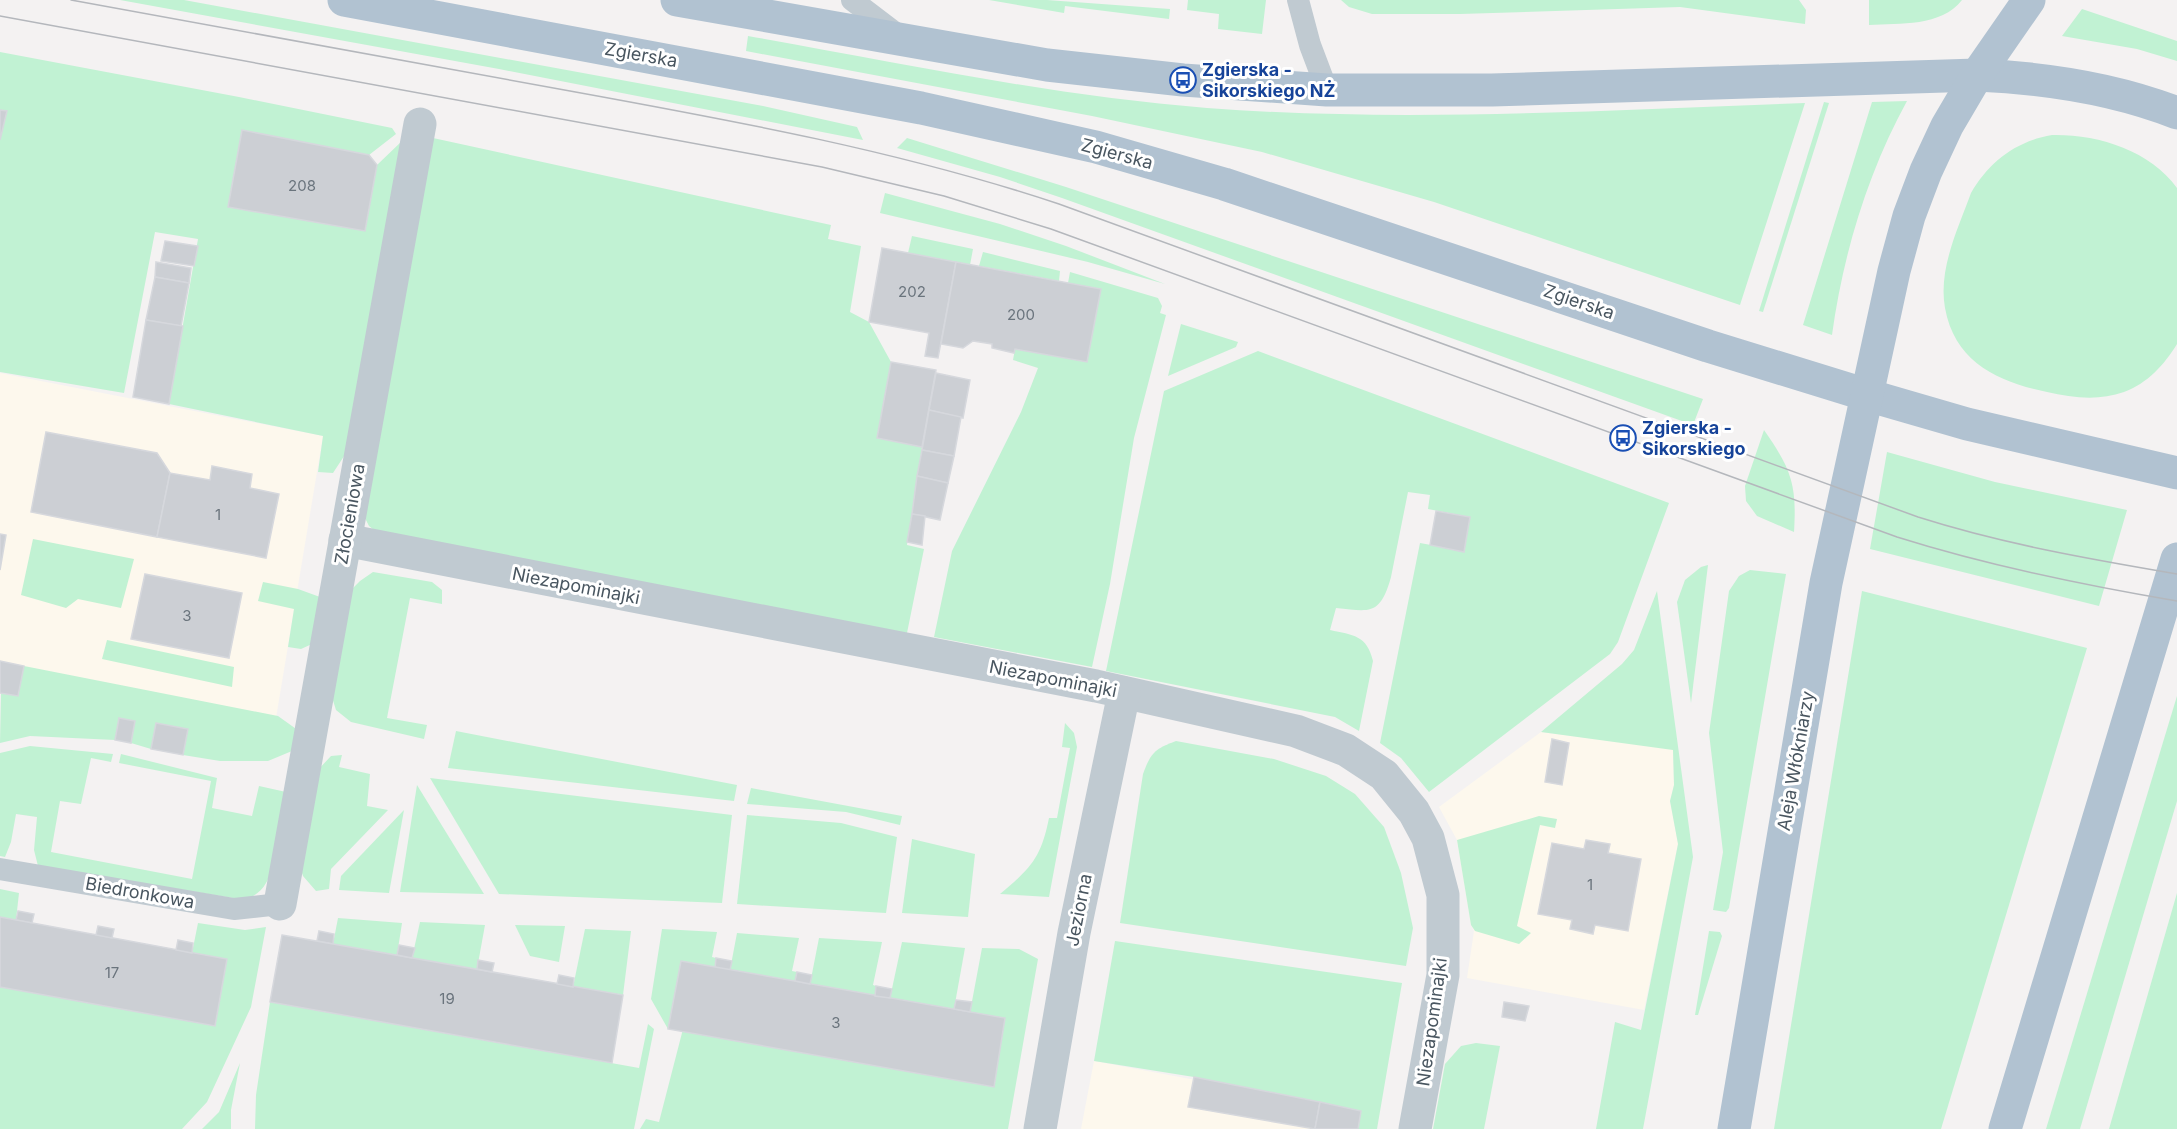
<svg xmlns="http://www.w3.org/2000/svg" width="2177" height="1129" font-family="Inter,sans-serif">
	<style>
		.commercial { fill: #fdf8ed }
		.green { fill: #c1f2d3 }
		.building { fill: #cccfd4; stroke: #d6d8dd; stroke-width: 1.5 }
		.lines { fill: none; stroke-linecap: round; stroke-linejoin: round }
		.lane { stroke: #c0cad1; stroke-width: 22 }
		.street { stroke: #c0cad1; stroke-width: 33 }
		.primary { stroke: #b1c2d1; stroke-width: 33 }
		.tram { stroke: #b4b7bc; stroke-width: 1.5 }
		.labels { text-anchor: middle; stroke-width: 6; stroke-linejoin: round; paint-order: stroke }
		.number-label { font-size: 15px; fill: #6a747d }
		.street-label { font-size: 18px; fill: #495660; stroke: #fff }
		.transit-label { font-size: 18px; font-weight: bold; fill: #164399; stroke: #fff; text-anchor: start }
	</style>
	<rect width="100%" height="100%" fill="#f4f2f2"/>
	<!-- commercial -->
	<g class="commercial">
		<path d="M 0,373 L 323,436 L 271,748 L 0,694 Z"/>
		<path d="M 1541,732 L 1673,749 L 1674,785 L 1670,801 L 1678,844 L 1644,1010 L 1467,978 L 1474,931 L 1471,925 L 1457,840 L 1439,807 Z"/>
		<path d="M 1094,1061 L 1361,1111 L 1358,1129 L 1081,1129 Z"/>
	</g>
	<!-- green -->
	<g class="green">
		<path d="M 120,0 L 184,0 L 763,106 L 857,127 L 863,140 L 499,69 Z"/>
		<path d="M 989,0 L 1047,0 L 1170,9 L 1169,19 L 1065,6 L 1064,13 Z"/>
		<path d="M 1188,0 L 1266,0 L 1262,34 L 1218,29 L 1219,14 L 1187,10 Z"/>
		<path d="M 1341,0 L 1799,0 L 1806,10 L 1805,24 L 1680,7 L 1460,14 L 1372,14 L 1349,7 Z"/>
		<path d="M 1869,0 L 1962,0 C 1941,27 1900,23 1869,25 Z"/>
		<path d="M 2082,9 L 2177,41 L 2177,61 L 2137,49 L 2062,36 Z"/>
		<path d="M 748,36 C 900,63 1054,96 1207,108 C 1406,123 1606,110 1805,103 L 1740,305 L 1434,202 L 1262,152 L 1092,116 L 746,51 Z"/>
		<path d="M 0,52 L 239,97 L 392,128 L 396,134 L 369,155 L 377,165 L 402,141 L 352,444 L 333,473 L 318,472 L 323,436 L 169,404 L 198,239 L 155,232 L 124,393 L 0,372 Z"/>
		<path d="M 1907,101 C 1868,172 1843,254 1832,335 L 1803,325 L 1872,102 Z"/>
		<path d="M 1824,102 L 1829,103 L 1763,312 L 1759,311 Z"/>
		<path d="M 2052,135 C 2097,134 2150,150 2177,188 L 2177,344 C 2164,365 2148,383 2124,392 C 2099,401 2073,398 2047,392 C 1999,382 1955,363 1945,308 C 1938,269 1958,229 1971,193 C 1989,162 2016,141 2052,135 Z"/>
		<path d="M 433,138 L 831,225 L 828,239 L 861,246 L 850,312 L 869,322 L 891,362 L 877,438 L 922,447 L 907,545 L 924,549 L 907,633 L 380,535 L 369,526 L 364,516 Z"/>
		<path d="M 907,138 L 1066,187 L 1703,399 L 1693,425 L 1062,198 L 1000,177 L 897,148 Z"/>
		<path d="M 885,193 L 1000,224 L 1066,246 L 1165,284 L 1088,262 L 880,213 Z"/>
		<path d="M 912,236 L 973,249 L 970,265 L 908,253 Z"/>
		<path d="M 983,252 L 1060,271 L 1059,281 L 979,266 Z"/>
		<path d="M 1070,272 L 1158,298 L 1162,306 L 1160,313 L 1166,315 L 1134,438 L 1110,584 L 1092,667 L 934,637 L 952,551 L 1021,412 L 1038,368 L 1013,360 L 1015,349 L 1087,361 L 1101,289 L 1068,283 Z"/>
		<path d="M 1181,324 L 1238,342 L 1236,347 L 1168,376 Z"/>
		<path d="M 1258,351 L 1669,503 L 1618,642 L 1610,654 L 1429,792 L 1401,758 L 1380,743 L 1420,543 L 1464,551 L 1470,517 L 1428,509 L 1430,495 L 1408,492 L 1391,577 C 1380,617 1369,611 1336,608 L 1330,630 C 1353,635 1367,635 1373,661 L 1359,731 L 1335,717 L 1106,671 L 1164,391 Z"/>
		<path d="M 1764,430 C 1791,469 1797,484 1794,532 L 1757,516 L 1746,501 L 1745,486 Z"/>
		<path d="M 1887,452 L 1995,482 L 2127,510 L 2099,606 L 1870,549 Z"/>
		<path d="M 33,539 L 134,559 L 121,608 L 78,599 L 66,608 L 21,595 Z"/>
		<path d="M 1708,565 L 1691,703 L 1677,602 L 1685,580 L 1701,567 Z"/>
		<path d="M 1750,570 L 1786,574 L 1729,908 L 1726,912 L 1713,910 L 1723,852 L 1709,733 L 1729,591 L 1739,576 Z"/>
		<path d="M 373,572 L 432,582 L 442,590 L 442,604 L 410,598 L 387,718 L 427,725 L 424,739 L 351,722 L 336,710 L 330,691 L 349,592 L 360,581 Z"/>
		<path d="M 263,582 L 298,589 L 320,597 L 312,644 L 301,649 L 288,647 L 294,609 L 258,601 Z"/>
		<path d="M 1657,591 L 1693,857 L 1643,1129 L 1596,1129 L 1615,1022 L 1641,1030 L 1678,844 L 1670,801 L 1674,785 L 1673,750 L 1541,732 L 1622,664 L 1634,650 Z"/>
		<path d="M 1862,591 L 2087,648 L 1941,1129 L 1774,1129 Z"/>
		<path d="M 107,640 L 234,667 L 232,687 L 102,659 Z"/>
		<path d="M 24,666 L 278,716 L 299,731 L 292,751 L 268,761 L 220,761 L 183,755 L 156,723 L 151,749 L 131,743 L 119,719 L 115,740 L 30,736 L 0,743 L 1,693 L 18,696 Z"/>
		<path d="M 2177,696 L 2177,801 L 2080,1129 L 2046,1129 Z"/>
		<path d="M 1065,723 L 1074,733 L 1077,747 L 1049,897 L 1000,894 C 1031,868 1041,858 1049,818 L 1057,818 L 1070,748 L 1062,747 Z"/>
		<path d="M 456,731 L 737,785 L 734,801 L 448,768 Z"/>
		<path d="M 1176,741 L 1274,759 L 1326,776 L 1355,794 L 1384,827 L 1401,873 L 1413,928 L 1406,966 L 1120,923 L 1143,774 C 1151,752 1155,749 1176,741 Z"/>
		<path d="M 30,746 L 113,754 L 111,762 L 91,758 L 81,804 L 60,801 L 51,852 L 192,879 L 211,781 L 119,763 L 121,754 L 217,778 L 212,808 L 252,816 L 259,786 L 286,792 C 282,816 278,865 266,883 C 261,892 254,896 245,900 L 38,866 L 34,850 L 37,817 L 16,814 L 11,842 L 5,857 L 0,856 L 0,753 Z"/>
		<path d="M 342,755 L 339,767 L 370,774 L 367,806 L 388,810 L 331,869 L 329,889 L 316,891 L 303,876 L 298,861 L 317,771 L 331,756 Z"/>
		<path d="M 430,778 L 732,815 L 722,903 L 499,894 Z"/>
		<path d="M 417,785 L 484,894 L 400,892 Z"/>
		<path d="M 751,788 L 902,816 L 900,825 L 846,812 L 747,804 Z"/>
		<path d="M 404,810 L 389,893 L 339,890 L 341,876 Z"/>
		<path d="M 747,815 L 841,823 L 897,837 L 886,913 L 737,904 Z"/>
		<path d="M 1539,816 L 1557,819 L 1555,828 L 1540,825 L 1517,926 L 1531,933 L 1519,944 L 1475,931 L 1471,925 L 1457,840 Z"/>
		<path d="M 912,839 L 975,854 L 968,917 L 902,913 Z"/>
		<path d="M 0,889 L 19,893 L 16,920 L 0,917 Z"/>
		<path d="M 2177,893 L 2177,1129 L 2109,1129 Z"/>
		<path d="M 338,918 L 402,923 L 397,955 L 333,944 Z"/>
		<path d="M 420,922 L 485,925 L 477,969 L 412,958 Z"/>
		<path d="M 198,923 L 245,930 L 266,927 L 251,1007 L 207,1102 L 182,1129 L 0,1129 L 0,987 L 215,1026 L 227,959 L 192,953 Z"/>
		<path d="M 515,925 L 565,926 L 559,962 L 530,956 Z"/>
		<path d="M 585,929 L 631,931 L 623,995 L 573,987 Z"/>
		<path d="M 662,929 L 717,932 L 712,957 L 716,958 L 715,968 L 681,962 L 668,1029 L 651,999 Z"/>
		<path d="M 1709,931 L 1720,932 L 1722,936 L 1698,1015 L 1695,1015 Z"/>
		<path d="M 737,933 L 799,938 L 792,971 L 797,972 L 795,981 L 730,970 Z"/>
		<path d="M 819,938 L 882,942 L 873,985 L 876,986 L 875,996 L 810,984 Z"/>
		<path d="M 1115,941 L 1402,983 L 1377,1129 L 1358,1129 L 1320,1102 L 1194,1077 L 1094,1061 Z"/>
		<path d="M 902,942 L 965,948 L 954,1009 L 890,998 Z"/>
		<path d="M 982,948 L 1019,949 L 1038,959 L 1008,1129 L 640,1129 L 646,1119 L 659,1122 L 683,1029 L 970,1012 Z"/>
		<path d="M 270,1002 L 639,1068 L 648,1024 L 654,1029 L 634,1129 L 255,1129 L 256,1095 Z"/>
		<path d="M 1476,1043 L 1500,1046 L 1484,1129 L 1433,1129 L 1445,1064 L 1461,1046 Z"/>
		<path d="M 240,1063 L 231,1110 L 231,1129 L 202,1129 L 219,1112 Z"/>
	</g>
	<!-- building -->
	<g class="building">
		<path d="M 0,110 L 7,111 L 0,140 Z"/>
		<path d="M 242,130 L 369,155 L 377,165 L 365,231 L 228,207 Z"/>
		<path d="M 165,241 L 198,246 L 194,266 L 161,261 Z"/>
		<path d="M 882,248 L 956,262 L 938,358 L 925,356 L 929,333 L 869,322 Z"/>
		<path d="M 156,262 L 191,268 L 189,283 L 155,277 Z"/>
		<path d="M 956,262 L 1101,289 L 1087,362 L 1015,349 L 1014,353 L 992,348 L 992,344 L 973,341 L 963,348 L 941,344 Z"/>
		<path d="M 155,277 L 189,283 L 181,326 L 146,320 Z"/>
		<path d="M 146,320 L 183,326 L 169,404 L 133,397 Z"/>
		<path d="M 891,362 L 936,370 L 922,447 L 877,438 Z"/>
		<path d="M 936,373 L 970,380 L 963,418 L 929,410 Z"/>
		<path d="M 929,410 L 961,417 L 954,456 L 922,450 Z"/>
		<path d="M 46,432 L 157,453 L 170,473 L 157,537 L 31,512 Z"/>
		<path d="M 922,450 L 954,456 L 948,483 L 917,476 Z"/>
		<path d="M 212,466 L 252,474 L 250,488 L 279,494 L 266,558 L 157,537 L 170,473 L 210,480 Z"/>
		<path d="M 917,476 L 948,483 L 940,520 L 912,514 Z"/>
		<path d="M 1436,511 L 1470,517 L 1464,552 L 1430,545 Z"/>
		<path d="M 912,514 L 925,516 L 922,545 L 907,542 Z"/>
		<path d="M 0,534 L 6,535 L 0,570 Z"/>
		<path d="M 145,574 L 242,593 L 229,658 L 131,639 Z"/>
		<path d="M 0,661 L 24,666 L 18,696 L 0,693 Z"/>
		<path d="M 119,718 L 135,721 L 131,743 L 115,740 Z"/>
		<path d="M 156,723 L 188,729 L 183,755 L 151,749 Z"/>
		<path d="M 1552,739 L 1569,743 L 1562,785 L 1545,782 Z"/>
		<path d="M 1586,840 L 1610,844 L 1608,853 L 1641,859 L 1628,931 L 1595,925 L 1593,934 L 1570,929 L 1572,920 L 1538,914 L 1552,843 L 1584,849 Z"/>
		<path d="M 18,911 L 34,914 L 32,923 L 16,920 Z"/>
		<path d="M 0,917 L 227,959 L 215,1026 L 0,987 Z"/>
		<path d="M 98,926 L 114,929 L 112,938 L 96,935 Z"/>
		<path d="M 319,931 L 334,934 L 333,944 L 317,941 Z"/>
		<path d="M 282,935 L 623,995 L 612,1063 L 270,1002 Z"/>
		<path d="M 178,940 L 193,943 L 192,953 L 176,950 Z"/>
		<path d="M 399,945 L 415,948 L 412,958 L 397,955 Z"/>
		<path d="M 716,958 L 732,961 L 730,970 L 715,968 Z"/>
		<path d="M 478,960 L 494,963 L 492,972 L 477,969 Z"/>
		<path d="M 681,961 L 1005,1018 L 994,1087 L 668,1029 Z"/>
		<path d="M 797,972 L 812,975 L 810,984 L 795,981 Z"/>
		<path d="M 559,975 L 574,978 L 573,987 L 557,984 Z"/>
		<path d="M 876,986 L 892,989 L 890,998 L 875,996 Z"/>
		<path d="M 956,1000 L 972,1002 L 970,1012 L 954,1009 Z"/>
		<path d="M 1504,1002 L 1529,1006 L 1525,1021 L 1502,1017 Z"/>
		<path d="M 1194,1077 L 1320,1102 L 1315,1129 L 1188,1107 Z"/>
		<path d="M 1320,1102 L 1361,1111 L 1358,1129 L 1315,1129 Z"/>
	</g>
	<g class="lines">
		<!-- lane -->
		<g class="lane">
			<path d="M 852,0 L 898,35"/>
			<path d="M 1298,0 L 1310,45 L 1327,90"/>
			<path d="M 0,869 L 234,909 L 280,904"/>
		</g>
		<!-- street -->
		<g class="street">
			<path d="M 345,540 L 1096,686 L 1296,731 L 1346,750 L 1384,775 L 1414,812 L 1428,838 L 1443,895 L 1443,975 L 1415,1129"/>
			<path d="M 280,904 L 420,124"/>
			<path d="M 1040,1129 L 1074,933 L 1124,693"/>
		</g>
		<!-- primary -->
		<g class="primary">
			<path d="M 344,0 L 921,108 L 1096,147 L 1224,184 L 1708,346 L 1867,395 L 1967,424 L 2177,473"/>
			<path d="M 677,0 L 1047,65 L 1183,80 L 1327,90 L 1492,90 L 1977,75 C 2042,78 2116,89 2177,113"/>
			<path d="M 1734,1129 L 1826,583 L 1894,271 L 1909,216 L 1926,171 L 1947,126 L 1977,75 L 2029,0"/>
			<path d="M 2005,1129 L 2177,559"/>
		</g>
		<!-- tram -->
		<g class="tram">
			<path d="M 71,0 C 238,30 404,61 570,91 C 735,121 900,151 1059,204 L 1918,517 C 2003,544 2089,559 2177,574"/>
			<path d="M 0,16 L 822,167 L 944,196 L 1051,229 L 1897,537 C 1989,566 2082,585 2177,601"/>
		</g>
	</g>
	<!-- icons -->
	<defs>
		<g id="bus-ring" transform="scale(1.35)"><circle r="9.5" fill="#fff" stroke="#1a4fb4" stroke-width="1.5"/><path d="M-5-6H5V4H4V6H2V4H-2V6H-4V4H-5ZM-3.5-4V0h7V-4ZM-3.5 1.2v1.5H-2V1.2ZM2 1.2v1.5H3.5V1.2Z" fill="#1a4fb4"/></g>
	</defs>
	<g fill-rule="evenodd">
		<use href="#bus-ring" x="1183" y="80"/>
		<use href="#bus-ring" x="1623" y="438"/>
	</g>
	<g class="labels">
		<!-- number labels -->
		<g class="number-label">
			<text x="302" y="191">208</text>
			<text x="912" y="297">202</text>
			<text x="1021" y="320">200</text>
			<text x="218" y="520">1</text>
			<text x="187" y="621">3</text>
			<text x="1590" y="890">1</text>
			<text x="112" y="978">17</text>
			<text x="447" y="1004">19</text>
			<text x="836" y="1028">3</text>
		</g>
		<!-- street labels -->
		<g class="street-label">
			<text transform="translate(641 55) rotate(10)" y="6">Zgierska</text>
			<text transform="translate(1117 154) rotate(15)" y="6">Zgierska</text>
			<text transform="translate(1579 302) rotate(19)" y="6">Zgierska</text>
			<text transform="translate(350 514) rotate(-80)" y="6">Złocieniowa</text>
			<text transform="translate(576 586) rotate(11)" y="6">Niezapominajki</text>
			<text transform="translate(1053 679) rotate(11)" y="6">Niezapominajki</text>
			<text transform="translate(1796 761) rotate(-80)" y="6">Aleja Włókniarzy</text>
			<text transform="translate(140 893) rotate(10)" y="6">Biedronkowa</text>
			<text transform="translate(1079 910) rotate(-79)" y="6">Jeziorna</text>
			<text transform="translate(1432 1022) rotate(-82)" y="6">Niezapominajki</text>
		</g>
		<!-- transit labels -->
		<g class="transit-label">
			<text x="1202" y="76">Zgierska -<tspan x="1202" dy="21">Sikorskiego NŻ</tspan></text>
			<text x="1642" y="434">Zgierska -<tspan x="1642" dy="21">Sikorskiego</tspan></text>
		</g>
	</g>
</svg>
